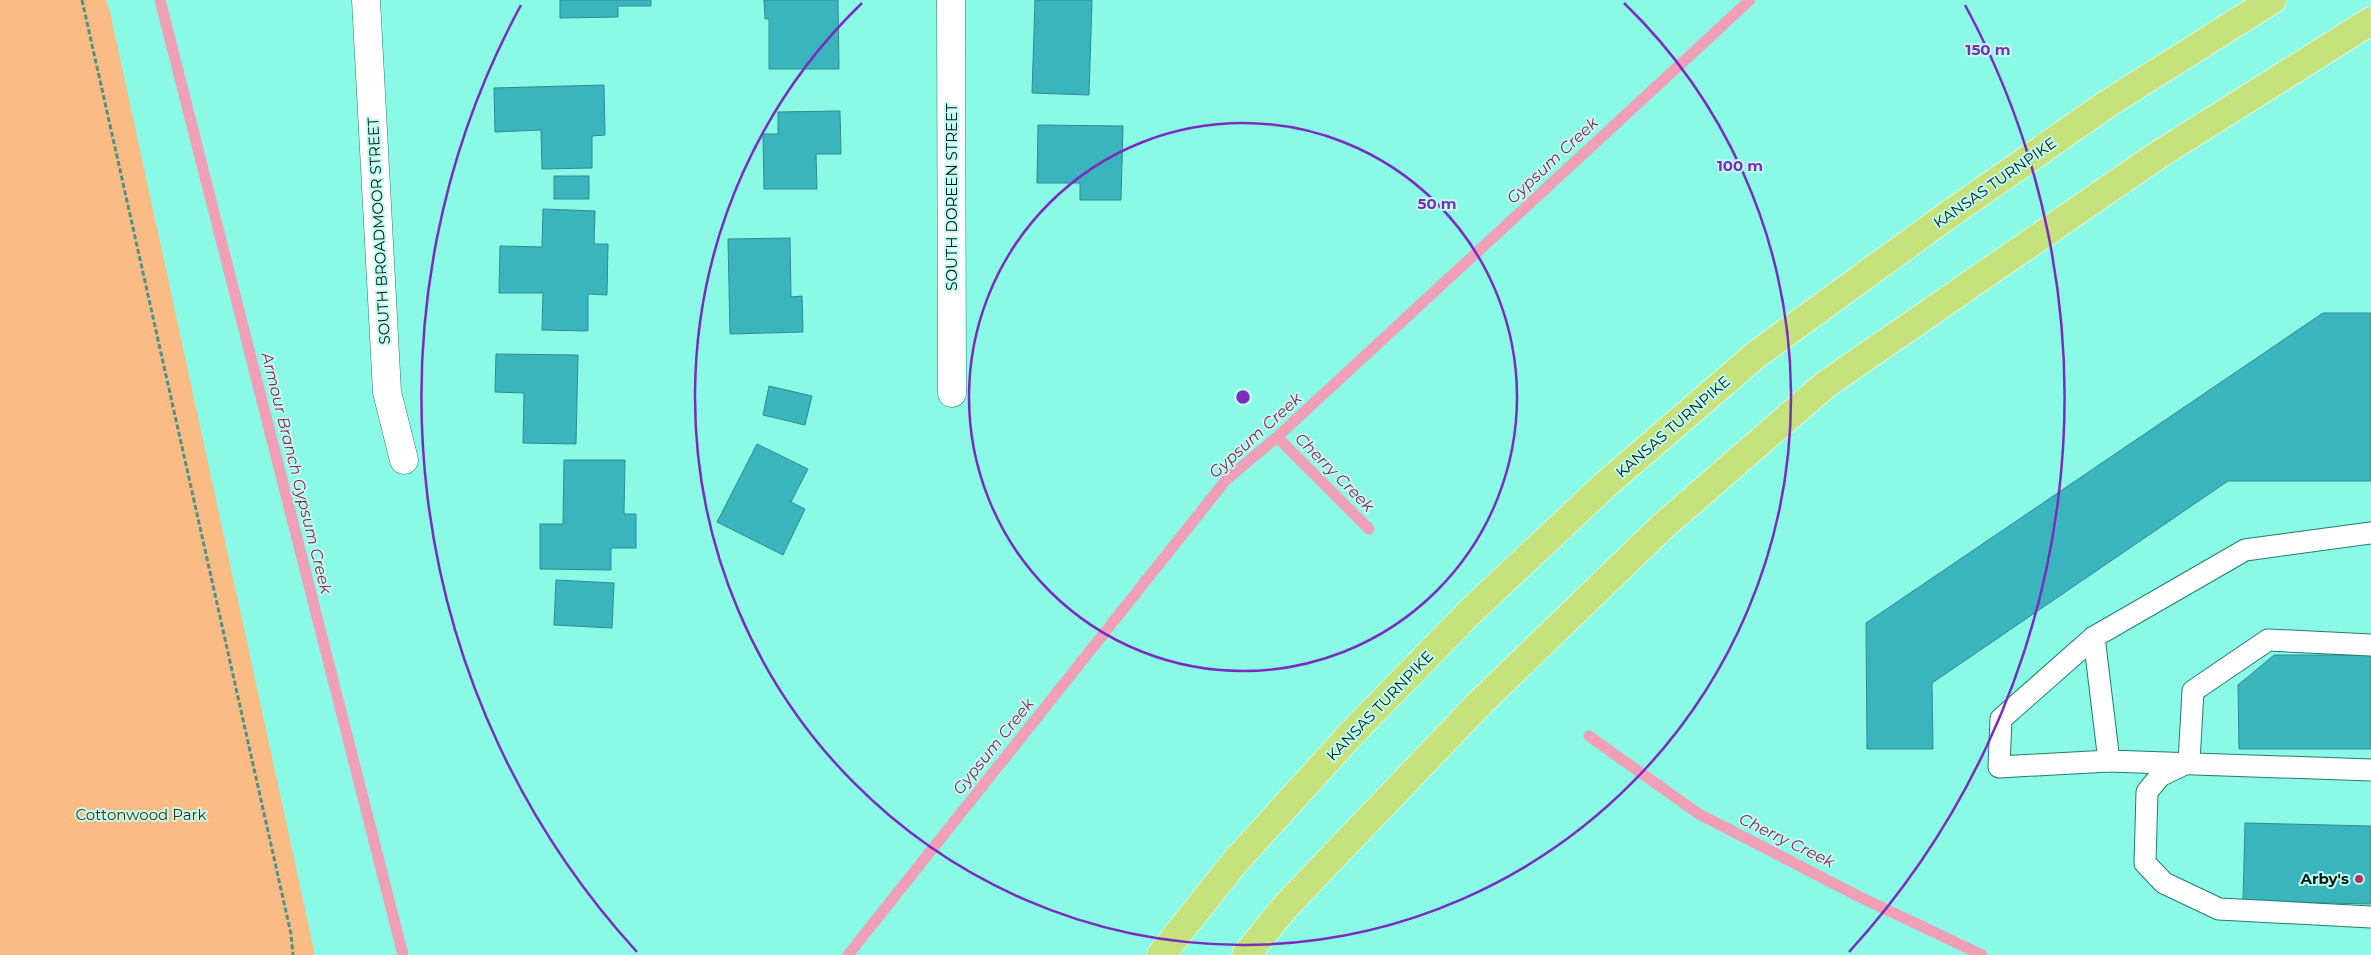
<svg xmlns="http://www.w3.org/2000/svg" width="2371" height="955" font-family="Montserrat,sans-serif">
	<style>
		.green { fill: #fbbb84 }
		.lines { fill: none; stroke-linecap: round; stroke-linejoin: round }
		.stream { stroke: #f0a0b6; stroke-width: 11 }
		.building { fill: #3ab5be; stroke: #2f8b91 }
		.lane-casing { stroke: #237c70; stroke-width: 23 }
		.street-casing { stroke: #237c70; stroke-width: 29 }
		.highway-casing { stroke: #fff; stroke-width: 29 }
		.path { stroke: #4c9387; stroke-width: 3; stroke-dasharray: 5 2.5; stroke-linecap: butt }
		.lane { stroke: #fff; stroke-width: 21 }
		.street { stroke: #fff; stroke-width: 28 }
		.highway { stroke: #c6e27c; stroke-width: 28 }
		.ring { fill: none; stroke: #7b2cbf; stroke-width: 2.5 }
		.poi-dot { fill: #b82c64; stroke: #c0fdf1; stroke-width: 2 }
		.labels { text-anchor: middle; stroke-width: 4; stroke-linejoin: round; paint-order: stroke }
		.street-label { font-size: 15px; fill: #011713; stroke: #c0fdf1 }
		.park-label { font-size: 15px; fill: #4f2900; stroke: #c0fdf1 }
		.poi-label { font-size: 15px; font-weight: bold; fill: #011713; stroke: #c0fdf1; text-anchor: end }
		.water-label { font-size: 16px; font-style: italic; fill: #941f4f; stroke: #c0fdf1 }
		.centre { fill: #7b2cbf; stroke: #c0fdf1; stroke-width: 2.5 }
		.ring-label { font-size: 15px; text-anchor: middle; font-weight: bold; fill: #7b2cbf; stroke: #c0fdf1; stroke-width: 4; stroke-linejoin: round; paint-order: stroke }
	</style>
	<rect width="100%" height="100%" fill="#8af9e6"/>
	<!-- green -->
	<path class="green" d="M 0,0 L 106,0 L 110,12 L 315,955 L 0,955 Z"/>
	<g class="lines">
		<!-- stream -->
		<g class="stream">
			<path d="M 160,0 L 403,955"/>
			<path d="M 1277,437 L 1369,529"/>
			<path d="M 1589,736 L 1699,814 L 1860,897 L 1982,955"/>
			<path d="M 848,955 L 1226,480 L 1277,437 L 1750,0"/>
		</g>
	</g>
	<!-- building -->
	<g class="building">
		<path d="M 560,0 L 651,0 L 651,6 L 618,6 L 618,17 L 560,18 Z"/>
		<path d="M 764,0 L 838,0 L 839,69 L 769,69 L 769,19 L 765,19 Z"/>
		<path d="M 1035,0 L 1092,0 L 1089,95 L 1032,93 Z"/>
		<path d="M 604,85 L 605,135 L 592,136 L 592,168 L 542,169 L 541,130 L 495,132 L 494,88 Z"/>
		<path d="M 840,111 L 841,154 L 816,154 L 817,189 L 764,189 L 763,134 L 778,134 L 778,112 Z"/>
		<path d="M 1038,125 L 1123,126 L 1121,200 L 1080,200 L 1080,183 L 1037,183 Z"/>
		<rect x="554" y="176" width="35" height="23"/>
		<path d="M 543,209 L 595,211 L 594,244 L 608,244 L 607,295 L 588,294 L 588,331 L 542,330 L 543,293 L 499,293 L 500,246 L 542,247 Z"/>
		<path d="M 790,238 L 791,297 L 802,296 L 803,332 L 730,334 L 728,239 Z"/>
		<path d="M 2323,313 L 2371,313 L 2371,481 L 2228,481 L 1932,683 L 1933,749 L 1867,749 L 1866,623 Z"/>
		<path d="M 496,354 L 578,355 L 576,444 L 523,443 L 524,393 L 495,392 Z"/>
		<path d="M 769,386 L 812,396 L 805,425 L 763,415 Z"/>
		<path d="M 757,444 L 808,469 L 791,502 L 805,509 L 783,555 L 717,522 Z"/>
		<path d="M 564,460 L 625,460 L 624,514 L 636,514 L 636,548 L 611,548 L 611,570 L 540,569 L 540,524 L 563,524 Z"/>
		<path d="M 556,580 L 614,583 L 612,628 L 554,625 Z"/>
		<path d="M 2274,655 L 2371,655 L 2371,749 L 2239,749 L 2238,685 Z"/>
		<path d="M 2245,823 L 2371,826 L 2371,904 L 2243,901 Z"/>
	</g>
	<g class="lines">
		<!-- lane casing -->
		<g class="lane-casing">
			<g id="lane">
				<path d="M 2371,533 L 2245,550 L 2094,637 L 2109,761 L 2371,770"/>
				<path d="M 2094,637 L 2001,719 L 1999,767 L 2109,761"/>
				<path d="M 2371,645 L 2268,640 L 2193,691 L 2189,762 L 2160,776 L 2147,792 L 2145,863 L 2164,883 L 2219,909 L 2371,917"/>
			</g>
		</g>
		<!-- street casing -->
		<g class="street-casing">
			<g id="street">
				<path d="M 366,0 L 387,392 L 404,460"/>
				<path d="M 951,0 L 952,393"/>
			</g>
		</g>
		<!-- highway casing -->
		<g class="highway-casing">
			<g id="highway">
				<path d="M 1161,955 L 1235,862 L 1353,732 L 1470,612 L 1605,485 L 1757,354 L 1944,218 L 2107,104 L 2272,0"/>
				<path d="M 1246,955 L 1286,906 L 1480,703 L 1662,527 L 1825,385 L 2155,157 L 2371,21"/>
			</g>
		</g>
		<!-- path -->
		<path class="path" d="M 82,0 L 291,934 L 293,955"/>
		<!-- lane -->
		<use href="#lane" class="lane"/>
		<!-- street -->
		<use href="#street" class="street"/>
		<!-- highway -->
		<use href="#highway" class="highway"/>
	</g>
	<!-- distance rings -->
	<g class="ring">
		<circle cx="1243" cy="397" r="274"/>
		<path d="M1624 3A548 548 0 1 1 862 3"/>
		<path d="M637 952A822 822 0 0 1 521 5M1965 5A822 822 0 0 1 1849 952"/>
	</g>
	<!-- markers -->
	<circle class="poi-dot" cx="2359" cy="879" r="5"/>
	<g class="labels">
		<!-- street labels -->
		<g class="street-label">
			<text transform="translate(1995 183) rotate(-35)" y="5">KANSAS TURNPIKE</text>
			<text transform="translate(952 197) rotate(-90)" y="5">SOUTH DOREEN STREET</text>
			<text transform="translate(379 231) rotate(-93)" y="5">SOUTH BROADMOOR STREET</text>
			<text transform="translate(1673 427) rotate(-41)" y="5">KANSAS TURNPIKE</text>
			<text transform="translate(1380 706) rotate(-46)" y="5">KANSAS TURNPIKE</text>
		</g>
		<!-- park labels -->
		<g class="park-label">
			<text x="141" y="820">Cottonwood Park</text>
		</g>
		<!-- poi labels -->
		<g class="poi-label">
			<text x="2349" y="884">Arby's</text>
		</g>
		<!-- water labels -->
		<g class="water-label">
			<text transform="translate(1552 160) rotate(-43)" y="6">Gypsum Creek</text>
			<text transform="translate(1255 435) rotate(-42)" y="6">Gypsum Creek</text>
			<text transform="translate(1335 472) rotate(45)" y="6">Cherry Creek</text>
			<text transform="translate(297 473) rotate(76)" y="6">Armour Branch Gypsum Creek</text>
			<text transform="translate(993 746) rotate(-51)" y="6">Gypsum Creek</text>
			<text transform="translate(1787 840) rotate(26)" y="6">Cherry Creek</text>
		</g>
	</g>
	<circle cx="1243" cy="397" r="8" class="centre"/>
	<g class="ring-label">
		<text x="1988" y="55">150 m</text>
		<text x="1740" y="171">100 m</text>
		<text x="1437" y="209">50 m</text>
	</g>
</svg>
